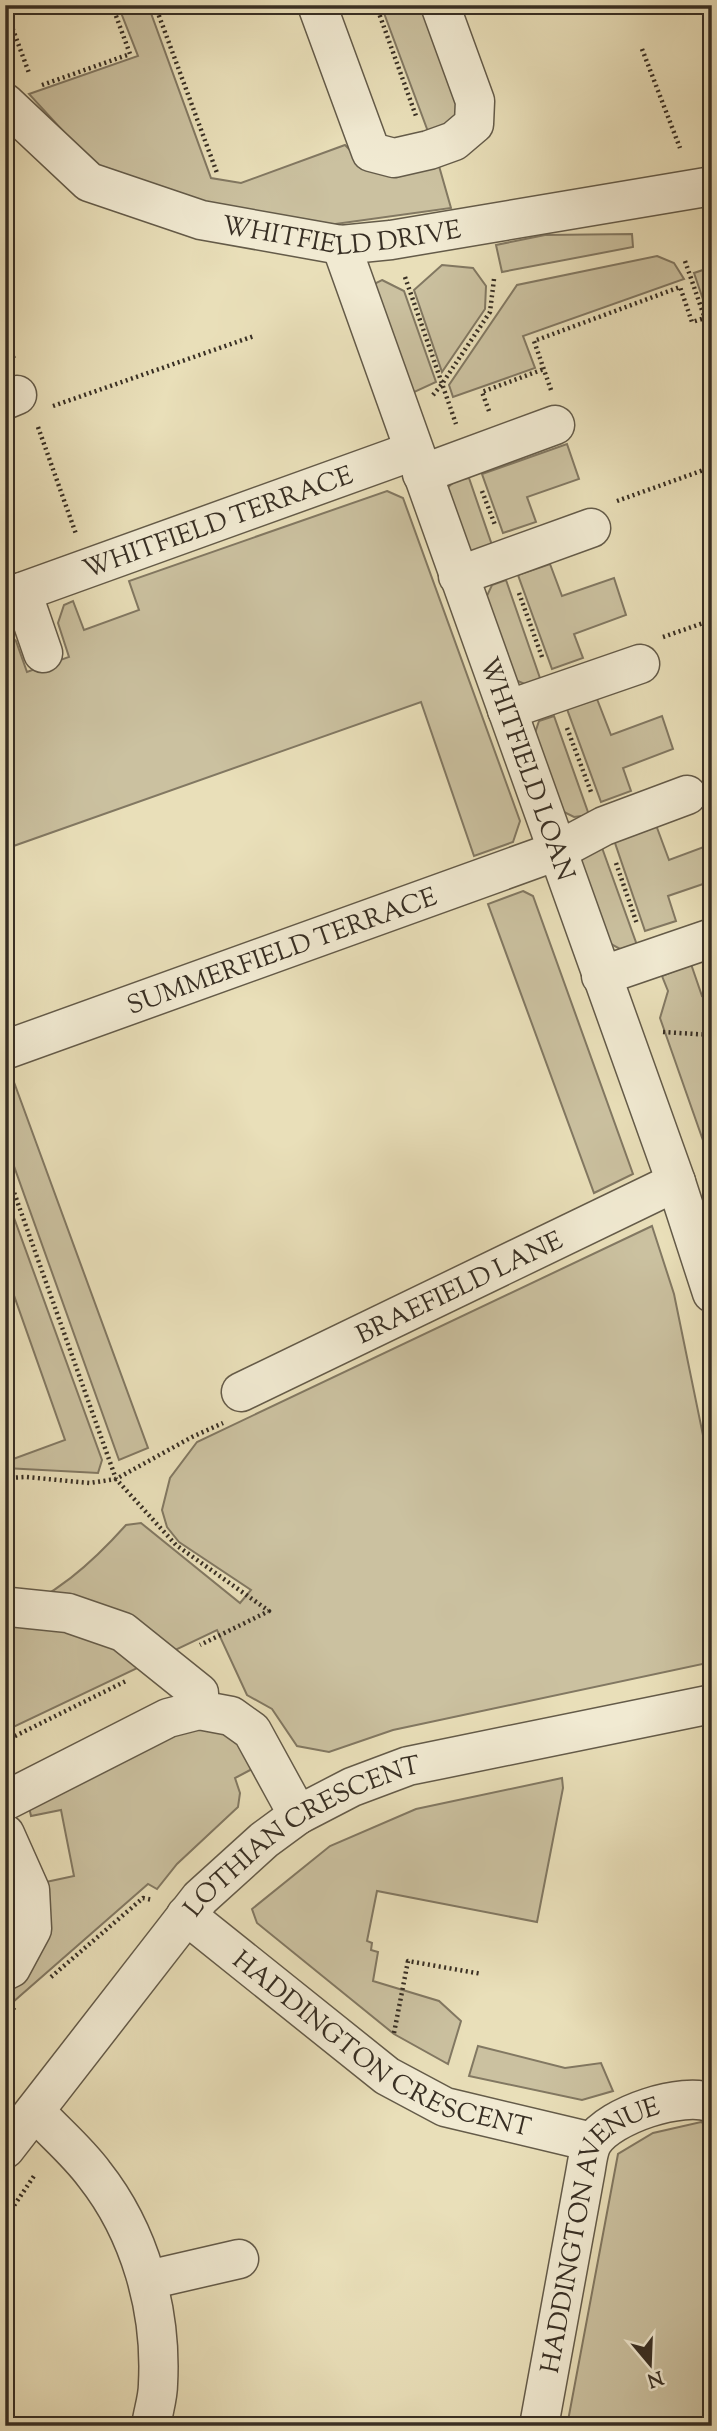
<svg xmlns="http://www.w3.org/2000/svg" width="717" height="2431" font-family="'Sorts Mill Goudy',serif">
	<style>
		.green { fill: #cbc1a0; stroke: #827862; stroke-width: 2 }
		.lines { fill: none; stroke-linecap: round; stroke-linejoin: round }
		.minor-casing { stroke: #645b49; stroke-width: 41 }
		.path { stroke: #382f24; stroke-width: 4.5; stroke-dasharray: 2 3.5; stroke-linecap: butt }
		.minor { stroke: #f1ead2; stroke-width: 38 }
		.labels { text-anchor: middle; stroke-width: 7; stroke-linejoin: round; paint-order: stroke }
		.street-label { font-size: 26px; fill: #382f24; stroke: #f1ead2 }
	</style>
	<rect width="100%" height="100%" fill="#e9dfb9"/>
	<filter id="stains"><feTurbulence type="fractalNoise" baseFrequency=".00286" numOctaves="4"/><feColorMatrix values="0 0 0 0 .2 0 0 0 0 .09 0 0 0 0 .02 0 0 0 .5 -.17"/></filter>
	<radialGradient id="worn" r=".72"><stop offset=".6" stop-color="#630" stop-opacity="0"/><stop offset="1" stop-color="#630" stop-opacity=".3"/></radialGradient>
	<!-- green -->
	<g class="green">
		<path d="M 118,5 L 148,5 L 211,178 L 241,183 L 345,145 L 364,164 L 437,159 L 451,208 L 321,226 L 202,205 L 96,167 L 29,94 L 138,56 Z"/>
		<path d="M 381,5 L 423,5 L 460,102 L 451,128 L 430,137 Z"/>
		<path d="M 632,234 L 633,247 L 502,272 L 496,245 L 545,235 Z"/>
		<path d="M 657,256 L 674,263 L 684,279 L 523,336 L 535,368 L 453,397 L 449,385 L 517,285 Z"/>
		<path d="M 442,265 L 473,268 L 486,286 L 485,309 L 442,372 L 414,290 Z"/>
		<path d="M 712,267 L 712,326 L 694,273 Z"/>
		<path d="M 382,280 L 404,291 L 436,382 L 410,394 L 372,285 Z"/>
		<path d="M 567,444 L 579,479 L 527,497 L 536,522 L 503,533 L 482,474 Z"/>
		<path d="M 469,478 L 493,548 L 480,553 L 469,551 L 445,490 L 456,480 Z"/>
		<path d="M 387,491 L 403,498 L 520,821 L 513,842 L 474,856 L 421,702 L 5,849 L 5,630 L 16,641 L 27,672 L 69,657 L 58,623 L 64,605 L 73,601 L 84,630 L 139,610 L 129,581 Z"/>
		<path d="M 550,564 L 562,596 L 614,578 L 626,615 L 574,634 L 583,658 L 552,669 L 518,575 Z"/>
		<path d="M 506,580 L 541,681 L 527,685 L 513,679 L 485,600 L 492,585 Z"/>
		<path d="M 597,699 L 611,735 L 662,716 L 673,749 L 623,768 L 631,791 L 601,802 L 567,709 Z"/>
		<path d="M 554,716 L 589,815 L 574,817 L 560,810 L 534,736 L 539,721 Z"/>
		<path d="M 656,825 L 669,860 L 709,845 L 712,854 L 712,881 L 668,896 L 676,921 L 645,931 L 614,840 Z"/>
		<path d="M 601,845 L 638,948 L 622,950 L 607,942 L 580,865 L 585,853 Z"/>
		<path d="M 523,891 L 533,896 L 633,1174 L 594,1193 L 488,904 Z"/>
		<path d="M 691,964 L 702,996 L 712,993 L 712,1166 L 660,1018 L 668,991 L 662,976 Z"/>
		<path d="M 11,1074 L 148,1448 L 119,1460 L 5,1141 L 5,1076 Z"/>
		<path d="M 5,1193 L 102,1460 L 98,1473 L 5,1468 L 5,1462 L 65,1440 L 5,1270 Z"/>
		<path d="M 652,1226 L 674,1294 L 712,1479 L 712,1662 L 393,1730 L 329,1752 L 297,1746 L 272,1709 L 247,1695 L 217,1630 L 5,1731 L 5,1615 C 53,1598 92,1563 126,1525 L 141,1523 L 240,1603 L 251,1590 L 179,1542 L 167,1527 L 162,1510 L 170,1478 L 197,1442 Z"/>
		<path d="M 190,1728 L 214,1728 L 239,1744 L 254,1768 L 235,1778 L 240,1793 L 238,1807 L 177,1864 L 157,1889 L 148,1884 L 5,2009 L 5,1902 L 46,1882 L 74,1876 L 61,1810 L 31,1816 L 29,1807 Z"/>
		<path d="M 562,1778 L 563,1788 L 537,1922 L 377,1891 L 367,1941 L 372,1943 L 371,1950 L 378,1952 L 373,1981 L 439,2001 L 461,2021 L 448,2064 L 394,2034 L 257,1923 L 252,1909 L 330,1846 L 416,1809 Z"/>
		<path d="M 478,2046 L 565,2068 L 601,2063 L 613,2091 L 582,2100 L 469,2076 Z"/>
		<path d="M 701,2122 L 712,2127 L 712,2426 L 567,2426 L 618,2154 L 653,2133 Z"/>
	</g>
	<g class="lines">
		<!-- minor casing -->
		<g class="minor-casing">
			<g id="minor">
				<path d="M 317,5 L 371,152 L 394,158 L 429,150 L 454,141 L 474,124 L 475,101 L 440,5"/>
				<path id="s1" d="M 5,103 L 89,182 L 201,220 L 341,245 L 391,240 L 712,186"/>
				<path id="s2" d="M 341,245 L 676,1182 L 712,1293"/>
				<path d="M 5,400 L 17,395"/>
				<path d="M 422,474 L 555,425"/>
				<path d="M 458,576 L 591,528"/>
				<path d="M 22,592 L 43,653"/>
				<path id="s3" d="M 5,598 L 413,451"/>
				<path d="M 507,710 L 640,664"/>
				<path d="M 601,976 L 712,938"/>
				<path id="s4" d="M 5,1050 L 557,851 L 604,826 L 687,795"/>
				<path id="s5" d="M 241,1392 L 676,1182"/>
				<path d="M 5,1609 L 10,1607 L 68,1613 L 123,1632 L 199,1693 L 199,1710"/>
				<path d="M 5,1801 L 168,1718 L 199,1710 L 231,1716 L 252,1731 L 298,1815"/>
				<path d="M 5,1834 L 30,1890 L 32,1929 L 11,1968 L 5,1971"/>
				<path id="s6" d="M 186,1915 L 387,2076 L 445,2107 L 592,2142"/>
				<path d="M 35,2111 C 54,2132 77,2151 94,2174 C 140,2232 162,2310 158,2384 C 158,2398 153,2412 151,2426"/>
				<path id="s7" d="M 5,2149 L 200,1898 L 264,1840 L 298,1815 L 352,1787 L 408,1766 L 712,1704"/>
				<path d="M 148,2280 L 239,2259"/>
				<path id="s8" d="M 539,2426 L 585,2174 C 587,2164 588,2150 593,2142 C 610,2115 683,2091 712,2103"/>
			</g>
		</g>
		<!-- path -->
		<g class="path">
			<path d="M 155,5 L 217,173"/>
			<path d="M 376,5 L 416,116"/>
			<path d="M 624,5 L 625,7"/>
			<path d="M 5,8 L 29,73"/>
			<path d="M 642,49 L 680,148"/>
			<path d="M 42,85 L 130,54 L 112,5"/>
			<path d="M 685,261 L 712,339"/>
			<path d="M 405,277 L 456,424"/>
			<path d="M 5,336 L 14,359"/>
			<path d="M 551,390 L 534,341 L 680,287 L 692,322 L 705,318"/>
			<path d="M 433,395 L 442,384 L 490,312 L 494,279"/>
			<path d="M 53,406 L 254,336"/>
			<path d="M 489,411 L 482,392 L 544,369"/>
			<path d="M 38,427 L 76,534"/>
			<path d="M 482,491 L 495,525"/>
			<path d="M 617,501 L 712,467"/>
			<path d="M 519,593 L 542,657"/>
			<path d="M 663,637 L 712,620"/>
			<path d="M 567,728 L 591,792"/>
			<path d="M 616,863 L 637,924"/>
			<path d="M 663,1032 L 712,1035"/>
			<path d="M 5,1167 L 116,1479 L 176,1545 L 269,1611 L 200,1645"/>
			<path d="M 5,1478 L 26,1477 L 90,1483 L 116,1479 L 192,1437 L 223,1423"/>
			<path d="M 5,1741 L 126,1681"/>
			<path d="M 51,1977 L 143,1898 L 153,1900"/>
			<path d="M 5,2016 L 15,2007"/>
			<path d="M 394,2033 L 408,1961 L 482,1974"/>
			<path d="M 5,2219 L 34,2176"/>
		</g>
		<!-- minor -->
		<use href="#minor" class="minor"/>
	</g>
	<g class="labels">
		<!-- street labels -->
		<g class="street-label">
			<text dy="9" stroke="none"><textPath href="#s1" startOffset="376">WHITFIELD DRIVE</textPath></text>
			<text dy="9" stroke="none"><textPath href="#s3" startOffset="226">WHITFIELD TERRACE</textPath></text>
			<text dy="9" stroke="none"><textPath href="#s2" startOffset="556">WHITFIELD LOAN</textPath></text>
			<text dy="9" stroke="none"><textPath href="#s4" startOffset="294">SUMMERFIELD TERRACE</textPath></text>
			<text dy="9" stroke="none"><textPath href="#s5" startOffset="242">BRAEFIELD LANE</textPath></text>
			<text dy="9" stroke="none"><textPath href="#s7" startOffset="439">LOTHIAN CRESCENT</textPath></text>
			<text dy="9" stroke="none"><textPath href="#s6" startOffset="238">HADDINGTON CRESCENT</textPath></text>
			<text dy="9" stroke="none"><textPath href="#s8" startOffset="210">HADDINGTON AVENUE</textPath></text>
		</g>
	</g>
	<!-- margin -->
	<rect width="717" height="2431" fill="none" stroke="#e9dfb9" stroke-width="28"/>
	<rect x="7" y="7" width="703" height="2417" fill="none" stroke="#382f24" stroke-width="3.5"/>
	<rect x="14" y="14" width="689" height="2403" fill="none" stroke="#382f24" stroke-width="2"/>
	<!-- north arrow -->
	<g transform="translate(650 2364) rotate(161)" stroke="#f1ead2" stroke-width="5" paint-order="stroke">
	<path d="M0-5L12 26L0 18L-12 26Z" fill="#382f24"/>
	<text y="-10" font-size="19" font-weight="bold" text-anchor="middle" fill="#382f24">N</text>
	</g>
	<rect width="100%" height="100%" filter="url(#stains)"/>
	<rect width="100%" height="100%" fill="url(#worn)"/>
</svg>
